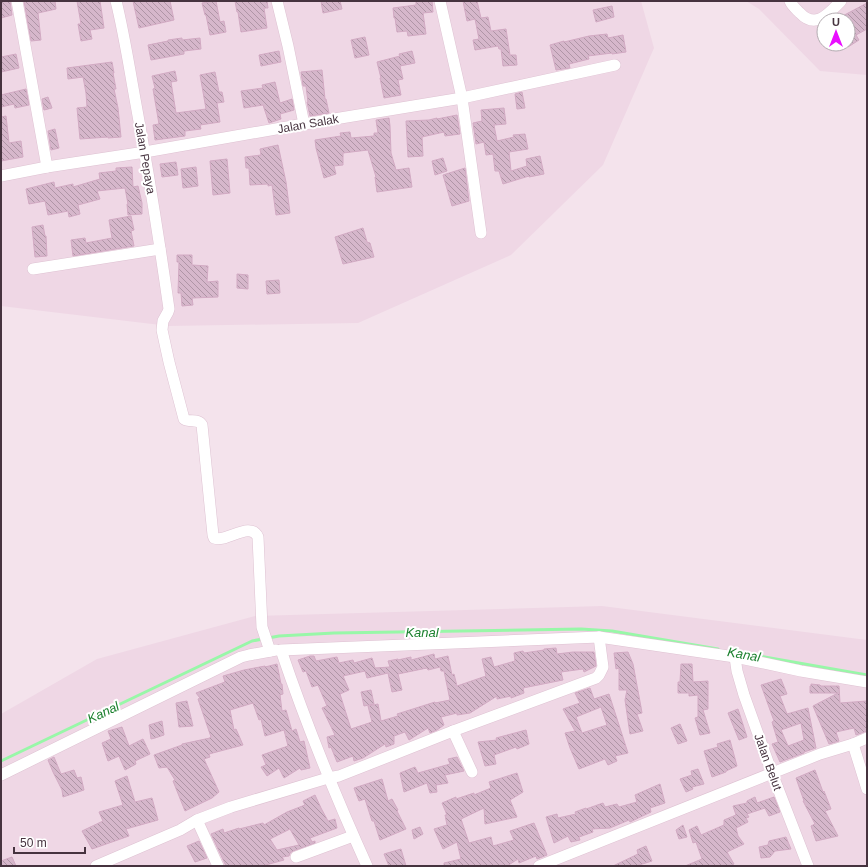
<svg xmlns="http://www.w3.org/2000/svg" width="868" height="867" font-family="Helvetica,sans-serif">
	<style>
		.residential { fill: #efd7e5; fill-rule: evenodd }
		.lines { fill: none; stroke-linecap: round; stroke-linejoin: round }
		.stream { stroke: #98f7a8; stroke-width: 3 }
		.building { fill: url(#building-back-hatch); stroke: #d2aac3; fill-rule: evenodd }
		.street-casing { stroke: #dec2d2; stroke-width: 12 }
		.street { stroke: #fff; stroke-width: 11 }
		.labels { text-anchor: middle; stroke-width: 4; stroke-linejoin: round; paint-order: stroke }
		.street-label { font-size: 12px; fill: #46333f; stroke: #fff }
		.water-label { font-size: 13px; font-style: italic; fill: #1b802e; stroke: #fff }
	</style>
	<defs>
		<pattern id="building-back-hatch" width="6" height="6" patternUnits="userSpaceOnUse"><rect width="6" height="6" fill="#d6b7cb"/><path d="M-1 5l2 2M0 0l6 6M5-1l2 2" fill="none" stroke="#af95a6"/></pattern>
	</defs>
	<rect width="100%" height="100%" fill="#f4e3ec"/>
	<!-- residential -->
	<g class="residential">
		<path d="M 1,1 L 641,1 L 654,48 L 603,165 L 511,255 L 358,323 L 169,326 L 1,306 Z"/>
		<path d="M 746,1 L 867,1 L 867,75 L 820,71 L 759,9 ZM 824,20 L 848,20 L 848,44 L 824,44 Z"/>
		<path d="M 602,606 L 867,640 L 867,866 L 1,866 L 1,714 L 97,659 L 255,616 Z"/>
	</g>
	<g class="lines">
		<!-- stream -->
		<g class="stream">
			<path d="M 747,654 L 867,675"/>
			<path d="M 1,761 L 252,641 L 279,636 L 334,633 L 581,629 L 612,631 L 718,649"/>
		</g>
	</g>
	<!-- building -->
	<g class="building">
		<path d="M 1,1 L 10,1 L 12,15 L 1,18 Z"/>
		<path d="M 24,1 L 55,1 L 56,9 L 38,13 L 41,40 L 31,41 Z"/>
		<path d="M 77,1 L 100,1 L 104,28 L 90,30 L 92,39 L 81,41 L 78,24 L 81,24 Z"/>
		<path d="M 133,1 L 170,1 L 174,20 L 139,28 Z"/>
		<path d="M 213,1 L 216,1 L 220,22 L 224,21 L 226,32 L 210,35 L 206,15 L 205,15 L 202,3 Z"/>
		<path d="M 235,1 L 267,1 L 268,8 L 264,8 L 267,28 L 241,32 L 238,12 L 237,12 Z"/>
		<path d="M 321,1 L 340,1 L 342,9 L 323,13 Z"/>
		<path d="M 416,1 L 432,1 L 433,12 L 423,13 L 426,34 L 408,36 L 407,31 L 397,32 L 395,18 L 394,18 L 393,8 L 416,5 Z"/>
		<path d="M 463,1 L 477,1 L 481,18 L 488,17 L 491,31 L 506,29 L 510,55 L 516,55 L 517,65 L 503,66 L 501,49 L 499,49 L 498,46 L 475,50 L 473,40 L 479,39 L 475,19 L 467,21 Z"/>
		<path d="M 867,3 L 867,29 L 856,35 L 859,40 L 848,47 L 848,20 L 835,20 Z"/>
		<path d="M 612,6 L 614,17 L 596,22 L 593,10 Z"/>
		<path d="M 607,34 L 608,38 L 623,35 L 626,52 L 612,54 L 612,53 L 588,56 L 589,59 L 569,64 L 570,68 L 556,70 L 550,45 L 564,41 L 564,42 L 589,36 Z"/>
		<path d="M 365,37 L 369,55 L 355,58 L 351,40 Z"/>
		<path d="M 182,38 L 182,40 L 200,38 L 201,49 L 184,51 L 184,54 L 151,60 L 148,45 L 168,41 L 168,40 Z"/>
		<path d="M 279,51 L 281,62 L 261,66 L 259,55 Z"/>
		<path d="M 412,51 L 415,63 L 400,66 L 403,79 L 398,80 L 401,95 L 384,98 L 380,78 L 381,78 L 377,62 L 400,56 L 399,54 Z"/>
		<path d="M 16,54 L 19,68 L 1,72 L 1,57 Z"/>
		<path d="M 112,62 L 114,73 L 113,73 L 116,89 L 114,89 L 118,108 L 121,137 L 108,138 L 108,137 L 80,139 L 77,108 L 87,107 L 86,93 L 83,77 L 68,79 L 67,68 Z"/>
		<path d="M 322,70 L 325,99 L 326,99 L 329,113 L 310,116 L 307,102 L 308,102 L 306,86 L 303,86 L 301,72 Z"/>
		<path d="M 175,71 L 177,81 L 171,82 L 176,113 L 206,109 L 200,75 L 215,72 L 219,92 L 222,92 L 224,102 L 217,103 L 220,122 L 200,125 L 201,129 L 185,131 L 185,136 L 155,140 L 153,125 L 159,124 L 153,89 L 155,88 L 152,76 Z"/>
		<path d="M 275,82 L 280,103 L 292,99 L 294,110 L 280,114 L 281,119 L 269,123 L 263,105 L 244,108 L 241,91 L 263,88 L 262,85 Z"/>
		<path d="M 26,89 L 29,105 L 15,108 L 14,104 L 1,107 L 1,95 Z"/>
		<path d="M 522,92 L 525,108 L 517,109 L 515,94 Z"/>
		<path d="M 48,97 L 52,108 L 44,110 L 42,99 Z"/>
		<path d="M 504,108 L 506,124 L 494,125 L 497,141 L 514,137 L 513,135 L 525,134 L 528,149 L 509,152 L 511,171 L 527,166 L 526,159 L 540,156 L 544,174 L 529,177 L 529,176 L 503,184 L 499,171 L 495,171 L 493,154 L 486,155 L 484,142 L 476,144 L 473,123 L 482,121 L 481,110 Z"/>
		<path d="M 457,115 L 460,134 L 445,136 L 444,132 L 422,137 L 423,156 L 408,157 L 406,121 L 429,120 L 437,118 L 437,119 Z"/>
		<path d="M 6,116 L 9,143 L 21,141 L 23,157 L 1,161 L 1,117 Z"/>
		<path d="M 389,118 L 390,126 L 391,153 L 396,170 L 409,168 L 412,187 L 377,192 L 375,177 L 376,177 L 368,150 L 343,153 L 343,165 L 334,166 L 336,174 L 324,178 L 316,148 L 315,140 L 341,136 L 340,133 L 350,132 L 351,138 L 374,136 L 374,133 L 378,133 L 376,120 Z"/>
		<path d="M 55,129 L 59,148 L 51,150 L 48,131 Z"/>
		<path d="M 278,145 L 286,182 L 290,213 L 276,215 L 272,185 L 268,186 L 268,184 L 250,185 L 249,168 L 246,168 L 245,157 L 261,155 L 260,149 Z"/>
		<path d="M 443,158 L 447,171 L 435,175 L 432,161 Z"/>
		<path d="M 227,159 L 230,193 L 213,195 L 210,161 Z"/>
		<path d="M 176,162 L 178,175 L 162,177 L 160,164 Z"/>
		<path d="M 132,167 L 133,187 L 138,186 L 142,203 L 142,214 L 128,215 L 127,204 L 128,204 L 125,188 L 97,191 L 100,199 L 78,205 L 80,214 L 69,217 L 68,211 L 48,215 L 45,201 L 29,204 L 26,189 L 54,182 L 55,188 L 73,184 L 73,187 L 100,179 L 99,173 L 116,171 L 116,168 Z"/>
		<path d="M 196,167 L 198,186 L 183,188 L 181,169 Z"/>
		<path d="M 465,168 L 469,201 L 452,206 L 443,175 Z"/>
		<path d="M 131,216 L 134,230 L 131,231 L 134,246 L 73,256 L 71,240 L 85,238 L 86,243 L 112,238 L 109,220 Z"/>
		<path d="M 43,225 L 45,236 L 46,236 L 47,256 L 35,257 L 32,227 Z"/>
		<path d="M 363,228 L 367,242 L 370,243 L 374,257 L 343,264 L 335,237 Z"/>
		<path d="M 177,255 L 192,255 L 192,265 L 208,266 L 207,282 L 218,281 L 218,297 L 192,298 L 193,305 L 182,306 L 181,293 L 178,293 L 179,262 L 177,262 Z"/>
		<path d="M 237,274 L 248,275 L 248,289 L 237,288 Z"/>
		<path d="M 279,280 L 280,293 L 267,294 L 266,281 Z"/>
		<path d="M 556,648 L 557,654 L 573,652 L 594,652 L 596,666 L 584,672 L 583,669 L 561,672 L 563,680 L 523,688 L 524,693 L 511,698 L 511,696 L 497,699 L 497,696 L 470,713 L 457,715 L 457,713 L 441,717 L 444,725 L 437,730 L 430,733 L 428,728 L 409,740 L 405,732 L 394,736 L 394,744 L 386,747 L 385,744 L 363,758 L 354,761 L 353,756 L 337,762 L 331,747 L 329,748 L 327,737 L 335,735 L 322,708 L 327,706 L 318,685 L 312,687 L 306,671 L 303,672 L 298,660 L 310,656 L 314,656 L 316,661 L 337,657 L 339,663 L 353,660 L 354,663 L 372,658 L 375,668 L 390,667 L 388,661 L 398,659 L 398,660 L 411,657 L 411,660 L 434,654 L 435,659 L 448,656 L 452,675 L 454,674 L 457,686 L 486,676 L 482,659 L 491,657 L 494,667 L 515,661 L 514,653 L 523,651 L 524,653 L 544,650 L 544,649 ZM 440,667 L 441,671 L 444,671 L 450,700 L 435,703 L 435,702 L 397,714 L 398,716 L 381,721 L 378,704 L 368,706 L 372,722 L 351,729 L 340,694 L 349,690 L 343,676 L 365,671 L 367,678 L 388,673 L 392,692 L 402,690 L 398,674 L 427,668 L 428,670 Z"/>
		<path d="M 628,652 L 633,664 L 641,707 L 642,713 L 637,714 L 643,731 L 630,734 L 625,700 L 627,690 L 619,690 L 619,668 L 616,669 L 614,653 Z"/>
		<path d="M 277,664 L 281,684 L 282,684 L 283,694 L 280,695 L 282,711 L 286,710 L 292,731 L 296,729 L 300,742 L 304,741 L 310,768 L 301,770 L 300,768 L 284,778 L 279,768 L 267,776 L 261,767 L 266,765 L 262,755 L 288,746 L 284,730 L 265,736 L 261,719 L 259,720 L 253,703 L 230,710 L 234,730 L 236,729 L 243,745 L 209,754 L 210,757 L 204,759 L 219,792 L 212,798 L 185,811 L 173,781 L 175,780 L 167,767 L 159,768 L 154,755 L 182,745 L 182,744 L 210,738 L 210,737 L 211,737 L 198,699 L 200,698 L 196,693 L 225,682 L 223,676 L 244,670 L 265,666 L 265,667 Z"/>
		<path d="M 681,664 L 692,664 L 693,682 L 708,681 L 708,709 L 703,710 L 710,733 L 700,735 L 695,718 L 698,717 L 698,695 L 689,696 L 689,693 L 678,693 L 678,682 L 680,682 Z"/>
		<path d="M 781,679 L 787,694 L 780,696 L 787,714 L 808,708 L 816,748 L 804,752 L 804,753 L 780,762 L 772,744 L 778,742 L 772,722 L 774,721 L 761,685 ZM 801,723 L 804,740 L 788,746 L 781,730 Z"/>
		<path d="M 811,684 L 820,685 L 821,686 L 839,686 L 840,703 L 867,701 L 867,731 L 856,735 L 854,728 L 836,732 L 839,741 L 829,744 L 813,706 L 838,693 L 810,693 L 810,686 L 811,686 Z"/>
		<path d="M 590,688 L 594,699 L 609,694 L 628,753 L 615,756 L 617,761 L 608,765 L 605,759 L 579,769 L 570,748 L 565,733 L 575,731 L 563,709 L 580,703 L 575,693 ZM 601,707 L 607,725 L 582,733 L 576,717 Z"/>
		<path d="M 371,690 L 374,704 L 364,706 L 361,692 Z"/>
		<path d="M 187,701 L 193,726 L 179,727 L 176,703 Z"/>
		<path d="M 738,709 L 747,737 L 739,740 L 728,713 Z"/>
		<path d="M 162,721 L 164,735 L 155,738 L 151,739 L 149,725 Z"/>
		<path d="M 680,724 L 687,741 L 678,744 L 671,728 Z"/>
		<path d="M 122,727 L 129,746 L 143,739 L 150,754 L 135,761 L 136,764 L 125,770 L 119,756 L 108,761 L 102,743 L 111,739 L 108,731 Z"/>
		<path d="M 526,730 L 529,744 L 517,749 L 516,747 L 494,755 L 496,764 L 485,766 L 478,742 L 497,740 L 496,738 Z"/>
		<path d="M 730,740 L 737,766 L 726,771 L 726,772 L 712,777 L 704,751 L 718,747 L 717,744 Z"/>
		<path d="M 54,757 L 61,774 L 74,770 L 77,778 L 81,777 L 84,790 L 63,797 L 62,790 L 53,772 L 48,760 Z"/>
		<path d="M 457,757 L 464,771 L 445,775 L 448,783 L 436,785 L 437,792 L 430,793 L 427,783 L 404,792 L 400,773 L 415,767 L 418,773 L 450,764 L 448,759 Z"/>
		<path d="M 698,769 L 704,784 L 692,787 L 693,789 L 686,792 L 680,779 L 692,775 L 691,771 Z"/>
		<path d="M 815,770 L 823,792 L 824,791 L 831,809 L 825,811 L 838,836 L 816,841 L 811,826 L 815,824 L 803,801 L 804,801 L 796,778 Z"/>
		<path d="M 517,773 L 523,792 L 510,800 L 517,817 L 485,824 L 484,808 L 461,819 L 469,843 L 491,837 L 493,846 L 514,840 L 510,831 L 534,823 L 547,855 L 537,859 L 536,856 L 519,863 L 518,859 L 507,866 L 444,866 L 444,863 L 461,859 L 457,842 L 443,849 L 434,829 L 447,825 L 445,815 L 447,815 L 442,803 L 456,797 L 456,799 L 474,793 L 474,795 L 491,788 L 489,782 Z"/>
		<path d="M 127,776 L 135,802 L 152,798 L 158,820 L 126,829 L 129,836 L 92,849 L 82,831 L 103,821 L 99,812 L 123,805 L 115,781 Z"/>
		<path d="M 382,779 L 388,801 L 392,799 L 398,810 L 397,811 L 406,829 L 380,840 L 374,821 L 372,821 L 365,799 L 359,801 L 354,788 Z"/>
		<path d="M 660,784 L 665,803 L 650,808 L 651,812 L 630,822 L 629,820 L 610,828 L 592,829 L 593,832 L 579,837 L 580,840 L 571,842 L 568,836 L 554,843 L 546,817 L 557,814 L 558,818 L 576,814 L 575,812 L 586,808 L 586,809 L 603,803 L 605,807 L 617,804 L 619,807 L 637,802 L 635,795 Z"/>
		<path d="M 315,795 L 321,808 L 328,821 L 335,819 L 337,828 L 310,838 L 312,842 L 315,841 L 315,843 L 293,851 L 290,853 L 289,856 L 282,857 L 284,860 L 262,866 L 226,866 L 211,834 L 223,829 L 224,833 L 239,828 L 239,829 L 263,823 L 264,825 L 287,812 L 305,805 L 303,801 ZM 290,829 L 299,845 L 277,850 L 270,839 Z"/>
		<path d="M 755,797 L 757,803 L 774,797 L 780,812 L 769,816 L 765,808 L 747,814 L 749,817 L 746,818 L 748,822 L 736,828 L 738,836 L 744,844 L 727,852 L 734,864 L 730,866 L 685,866 L 702,859 L 696,842 L 693,843 L 689,830 L 697,826 L 701,835 L 724,825 L 724,820 L 736,815 L 733,806 L 747,803 L 747,801 Z"/>
		<path d="M 683,825 L 687,837 L 679,839 L 676,830 Z"/>
		<path d="M 420,827 L 423,834 L 414,839 L 412,830 Z"/>
		<path d="M 786,837 L 791,849 L 775,851 L 770,857 L 761,858 L 759,847 L 768,845 L 769,841 Z"/>
		<path d="M 199,841 L 207,858 L 195,862 L 187,846 Z"/>
		<path d="M 646,846 L 652,861 L 636,866 L 613,866 L 638,854 L 637,850 Z"/>
		<path d="M 401,849 L 406,866 L 389,866 L 384,854 Z"/>
		<path d="M 12,857 L 16,866 L 1,866 L 1,861 Z"/>
	</g>
	<g class="lines">
		<!-- street casing -->
		<g class="street-casing">
			<g id="street">
				<path d="M 17,1 L 47,167"/>
				<path d="M 116,1 C 124,33 129,66 135,99 C 148,169 159,239 169,309 L 168,312 L 163,321 L 162,330 L 169,362 L 184,419 C 190,423 198,418 202,425 L 213,535 L 214,538 C 227,543 250,520 258,537 L 262,627 L 270,651"/>
				<path d="M 277,1 L 288,46 L 304,124"/>
				<path d="M 440,1 L 462,98 L 481,233"/>
				<path d="M 790,1 C 792,6 796,9 800,13 C 816,30 829,13 841,1"/>
				<path d="M 1,176 L 47,167 L 145,152 L 304,124 L 462,98 L 615,65"/>
				<path d="M 33,269 L 160,249"/>
				<path d="M 735,657 L 737,671 L 744,695 L 772,773 L 808,866"/>
				<path d="M 453,731 L 472,772"/>
				<path d="M 853,744 L 867,789"/>
				<path d="M 1,775 L 241,657 L 249,655 L 276,650"/>
				<path d="M 197,820 L 218,866"/>
				<path d="M 296,857 L 353,836"/>
				<path d="M 96,866 L 180,830 L 197,820 L 231,807 L 328,778 L 339,776 L 453,731 L 596,678 L 599,675 L 603,667 L 599,637"/>
				<path d="M 367,866 C 335,795 306,724 281,650 L 599,637 L 735,657 L 801,671 L 867,682"/>
				<path d="M 539,866 L 820,754 L 853,744 L 867,738"/>
			</g>
		</g>
		<!-- street -->
		<use href="#street" class="street"/>
	</g>
	<g class="labels">
		<!-- street labels -->
		<g class="street-label">
			<text transform="translate(308 124) rotate(-10)" y="4">Jalan Salak</text>
			<text transform="translate(145 158) rotate(80)" y="4">Jalan Pepaya</text>
			<text transform="translate(768 762) rotate(70)" y="4">Jalan Belut</text>
		</g>
		<!-- water labels -->
		<g class="water-label">
			<text x="422" y="637">Kanal</text>
			<text transform="translate(744 654) rotate(10)" y="5">Kanal</text>
			<text transform="translate(103 712) rotate(-25)" y="5">Kanal</text>
		</g>
	</g>
	<!-- border -->
	<rect width="868" height="867" fill="none" stroke="#46333f" stroke-width="4"/>
	<!-- north arrow -->
	<g transform="translate(836 32)"><circle r="19" fill="#ffffff" stroke="#b5adb2"/>
	<path d="M0-3L7 15L0 10L-7 15Z" fill="#e90eff"/>
	<text y="-6" font-size="11" font-weight="bold" text-anchor="middle" fill="#46333f">U</text>
	</g>
	<!-- scale -->
	<path d="M14 847v6h71v-6" fill="none" stroke="#46333f" stroke-width="2"/>
	<text x="20" y="847" font-size="12" fill="#46333f" stroke="#ffffff" stroke-width="3" paint-order="stroke">50 m</text>
</svg>
